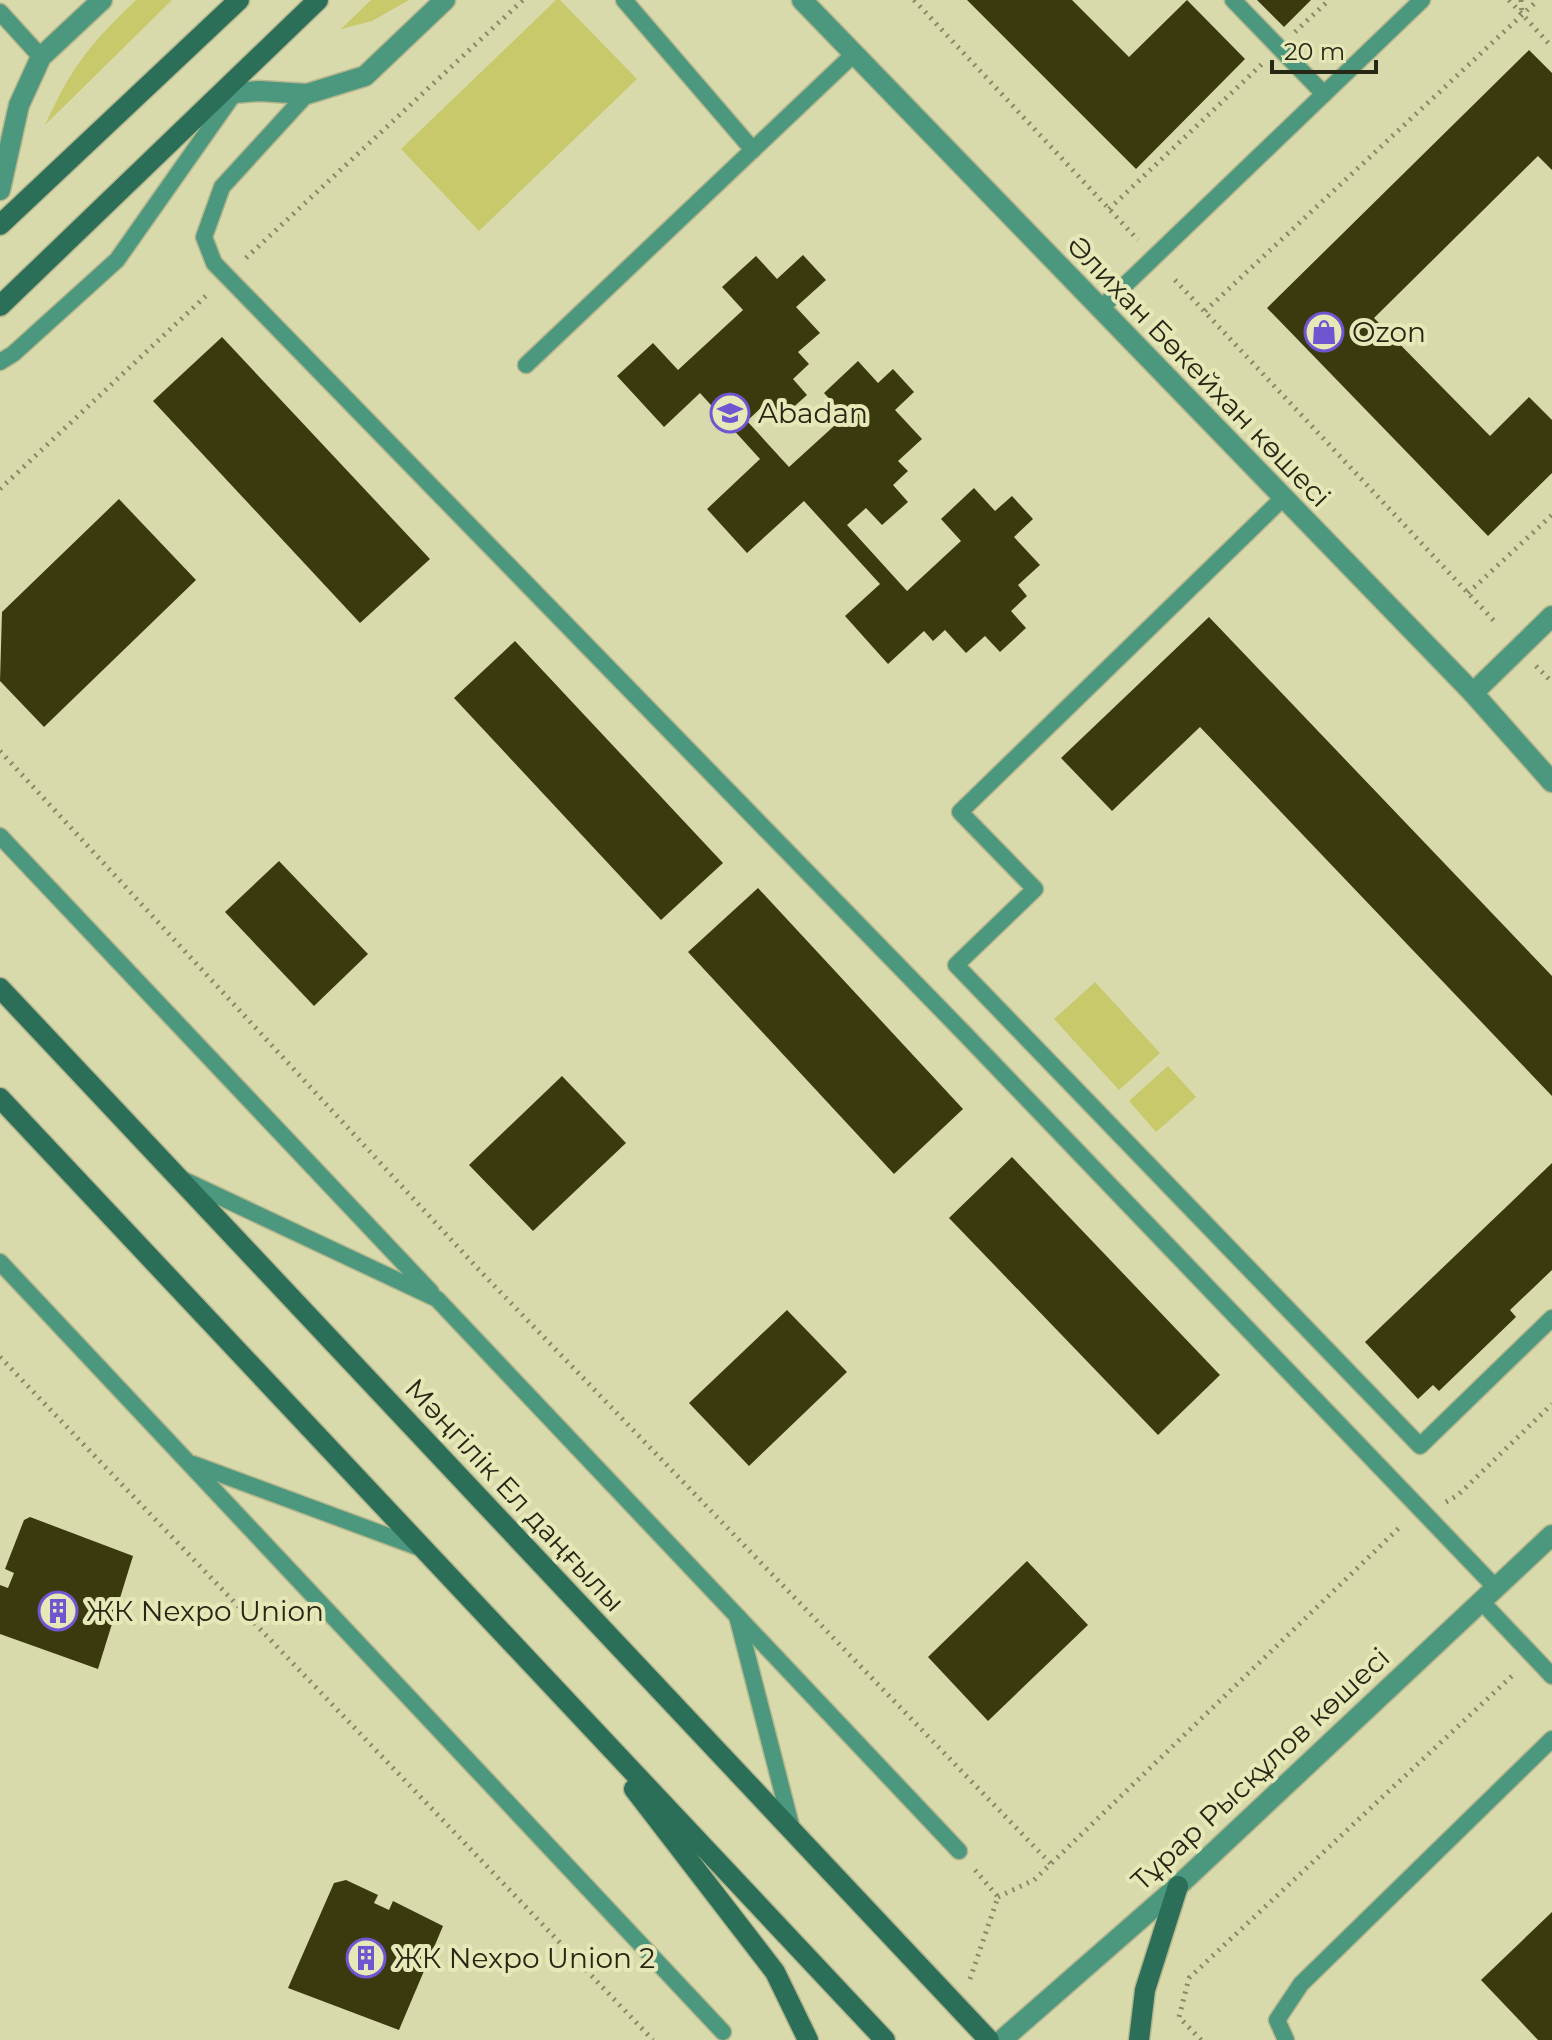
<svg xmlns="http://www.w3.org/2000/svg" width="1552" height="2040" font-family="Montserrat,sans-serif">
	<style>
		.green { fill: #c8c96b }
		.building { fill: #3a3a0e }
		.lines { fill: none; stroke-linecap: round; stroke-linejoin: round }
		.lane-casing { stroke: #b5b68d; stroke-width: 19 }
		.street-casing { stroke: #b5b68d; stroke-width: 23 }
		.secondary-casing { stroke: #b5b68d; stroke-width: 23 }
		.path { stroke: #888967; stroke-width: 5; stroke-dasharray: 2 6; stroke-linecap: butt }
		.lane { stroke: #4c987e; stroke-width: 16 }
		.street { stroke: #4c987e; stroke-width: 20 }
		.secondary { stroke: #2b6f59; stroke-width: 20 }
		.labels { text-anchor: middle; stroke-width: 8; stroke-linejoin: round; paint-order: stroke }
		.poi-label { font-size: 28px; fill: #272715; stroke: #e6e8b8; text-anchor: start }
		.street-label { font-size: 28px; fill: #272715; stroke: #e6e8b8 }
	</style>
	<rect width="100%" height="100%" fill="#d9daab"/>
	<!-- green -->
	<g class="green">
		<path d="M 136,0 L 172,0 L 45,125 C 72,66 89,45 136,0 Z"/>
		<path d="M 371,0 L 409,0 L 372,21 L 341,29 Z"/>
		<path d="M 556,0 L 560,0 L 637,79 L 479,231 L 401,149 Z"/>
		<path d="M 1095,982 L 1160,1053 L 1119,1090 L 1054,1019 Z"/>
		<path d="M 1168,1066 L 1196,1097 L 1156,1132 L 1129,1101 Z"/>
	</g>
	<!-- building -->
	<g class="building">
		<path d="M 967,0 L 1072,0 L 1129,57 L 1187,0 L 1245,59 L 1136,169 Z"/>
		<path d="M 1257,0 L 1311,0 L 1284,27 Z"/>
		<path d="M 1529,50 L 1552,73 L 1552,170 L 1538,156 L 1374,318 L 1490,436 L 1529,397 L 1552,420 L 1552,473 L 1488,536 L 1267,308 Z"/>
		<path d="M 803,255 L 826,280 L 796,307 L 820,333 L 798,352 L 809,364 L 793,379 L 807,395 L 780,419 L 766,403 L 747,421 L 789,467 L 845,416 L 824,393 L 858,361 L 878,383 L 893,369 L 914,392 L 895,410 L 922,439 L 898,461 L 908,471 L 893,485 L 908,502 L 882,525 L 866,508 L 847,525 L 907,591 L 961,541 L 941,519 L 974,488 L 995,511 L 1012,496 L 1033,519 L 1014,537 L 1040,565 L 1018,585 L 1027,596 L 1011,611 L 1026,628 L 1000,652 L 985,636 L 966,653 L 945,630 L 933,641 L 924,631 L 888,664 L 845,616 L 880,584 L 804,501 L 747,553 L 707,509 L 760,459 L 700,393 L 664,427 L 617,376 L 653,343 L 678,370 L 743,310 L 722,287 L 756,256 L 777,279 Z"/>
		<path d="M 222,337 L 430,559 L 360,623 L 153,401 Z"/>
		<path d="M 119,499 L 196,580 L 44,727 L 0,681 L 2,612 Z"/>
		<path d="M 1209,617 L 1552,976 L 1552,1096 L 1200,727 L 1112,811 L 1061,758 Z"/>
		<path d="M 515,641 L 723,863 L 661,920 L 454,698 Z"/>
		<path d="M 279,861 L 368,954 L 314,1006 L 225,912 Z"/>
		<path d="M 758,888 L 963,1109 L 894,1174 L 688,952 Z"/>
		<path d="M 562,1076 L 626,1143 L 533,1231 L 469,1165 Z"/>
		<path d="M 1012,1157 L 1220,1375 L 1158,1435 L 949,1218 Z"/>
		<path d="M 1552,1163 L 1552,1270 L 1510,1310 L 1516,1317 L 1439,1391 L 1433,1385 L 1418,1399 L 1365,1342 Z"/>
		<path d="M 787,1310 L 847,1372 L 749,1466 L 689,1403 Z"/>
		<path d="M 30,1517 L 133,1556 L 98,1669 L 0,1634 L 0,1585 L 8,1588 L 14,1573 L 5,1569 L 24,1520 Z"/>
		<path d="M 1027,1561 L 1088,1625 L 988,1721 L 928,1657 Z"/>
		<path d="M 346,1880 L 378,1895 L 374,1903 L 389,1910 L 393,1901 L 443,1926 L 399,2030 L 288,1988 L 334,1883 Z"/>
		<path d="M 1552,1912 L 1552,2040 L 1538,2040 L 1481,1980 Z"/>
	</g>
	<g class="lines">
		<!-- lane casing -->
		<g class="lane-casing">
			<g id="lane">
				<path d="M 624,0 L 753,150"/>
				<path d="M 1233,0 L 1324,94"/>
				<path d="M 0,12 L 41,57"/>
				<path d="M 307,94 L 222,187 L 204,237 L 214,263 L 964,1033 L 1496,1588"/>
				<path d="M 1100,309 L 1422,0"/>
				<path d="M 0,362 L 13,354 L 117,260 L 238,88"/>
				<path d="M 526,365 L 855,53"/>
				<path d="M 1282,499 L 960,812 L 1035,889 L 956,965 L 1420,1446 L 1552,1318"/>
				<path d="M 0,836 L 431,1292"/>
				<path d="M 182,1179 L 437,1299 L 737,1616 L 792,1829"/>
				<path d="M 0,1262 L 723,2032"/>
				<path d="M 193,1464 L 423,1549"/>
				<path d="M 1481,1601 L 1552,1676"/>
				<path d="M 738,1617 L 959,1851"/>
				<path d="M 1286,2040 L 1277,2020 L 1301,1984 L 1552,1739"/>
			</g>
		</g>
		<!-- street casing -->
		<g class="street-casing">
			<g id="street">
				<path d="M 802,0 L 1473,693 L 1552,782"/>
				<path d="M 221,94 L 259,91 L 307,94 L 365,76 L 445,0"/>
				<path d="M 0,190 L 19,105 L 41,57 L 102,0"/>
				<path d="M 1473,693 L 1552,616"/>
				<path d="M 1002,2040 L 1178,1886 L 1552,1535"/>
			</g>
		</g>
		<!-- secondary casing -->
		<g class="secondary-casing">
			<g id="secondary">
				<path d="M 0,225 L 239,0"/>
				<path d="M 0,306 L 318,0"/>
				<path d="M 0,988 L 989,2040"/>
				<path d="M 0,1098 L 885,2040"/>
				<path d="M 634,1789 L 775,1972 L 808,2040"/>
				<path d="M 1139,2040 L 1145,1990 L 1178,1886"/>
			</g>
		</g>
		<!-- path -->
		<g class="path">
			<path d="M 914,0 L 1138,240"/>
			<path d="M 1509,0 L 1552,47"/>
			<path d="M 1521,0 L 1522,14"/>
			<path d="M 1295,32 L 1329,0"/>
			<path d="M 1109,209 L 1262,64"/>
			<path d="M 246,258 L 523,0"/>
			<path d="M 1175,280 L 1497,624"/>
			<path d="M 1205,311 L 1538,0"/>
			<path d="M 0,489 L 210,292"/>
			<path d="M 1468,593 L 1552,515"/>
			<path d="M 1536,666 L 1552,682"/>
			<path d="M 0,751 L 481,1272 L 1051,1864"/>
			<path d="M 0,1357 L 653,2040"/>
			<path d="M 1446,1502 L 1458,1495 L 1552,1404"/>
			<path d="M 998,1897 L 1034,1880 L 1402,1525"/>
			<path d="M 970,1979 L 998,1897 L 975,1870"/>
			<path d="M 1201,2040 L 1179,2017 L 1189,1978 L 1515,1673"/>
		</g>
		<!-- lane -->
		<use href="#lane" class="lane"/>
		<!-- street -->
		<use href="#street" class="street"/>
		<!-- secondary -->
		<use href="#secondary" class="secondary"/>
	</g>
	<!-- icons -->
	<defs>
		<g id="shop-ring" transform="scale(2)"><circle r="9.5" fill="#e6e8b8" stroke="#6f55cf" stroke-width="1.5"/><path d="M-5-2.5h2.3a2.7 3.5 0 0 1 5.4 0H5L5.5 6h-11ZM-1.5-2.5h3a1.5 2.3 0 0 0-3 0Z" fill="#6f55cf"/></g>
		<g id="school-ring" transform="scale(2)"><circle r="9.5" fill="#e6e8b8" stroke="#6f55cf" stroke-width="1.5"/><path d="M0-5L7-2L0 1L-7-2ZM-4 1L0 2.5L4 1V4Q0 6-4 4Z" fill="#6f55cf"/></g>
		<g id="building-ring" transform="scale(2)"><circle r="9.5" fill="#e6e8b8" stroke="#6f55cf" stroke-width="1.5"/><path d="M-4-6H4V6H1V3H-1V6H-4ZM-2.5-4.3h1.7v1.8h-1.7ZM.8-4.3h1.7v1.8H.8ZM-2.5-1h1.7V.8h-1.7ZM.8-1h1.7V.8H.8Z" fill="#6f55cf"/></g>
	</defs>
	<g fill-rule="evenodd">
		<use href="#shop-ring" x="1324" y="332"/>
		<use href="#school-ring" x="730" y="413"/>
		<use href="#building-ring" x="58" y="1611"/>
		<use href="#building-ring" x="366" y="1958"/>
	</g>
	<g class="labels">
		<!-- poi labels -->
		<g class="poi-label">
			<text x="1352" y="342">Ozon</text>
			<text x="758" y="423">Abadan</text>
			<text x="86" y="1621">ЖК Nexpo Union</text>
			<text x="394" y="1968">ЖК Nexpo Union 2</text>
		</g>
		<!-- street labels -->
		<g class="street-label">
			<text transform="translate(1199 371) rotate(46)" y="10">Әлихан Бөкейхан көшесі</text>
			<text transform="translate(515 1495) rotate(47)" y="10">Мәңгілік Ел даңғылы</text>
			<text transform="translate(1260 1769) rotate(-43)" y="10">Тұрар Рысқұлов көшесі</text>
		</g>
	</g>
	<!-- scale -->
	<path d="M1272 60v12h104v-12" fill="none" stroke="#272715" stroke-width="4"/>
	<text x="1284" y="60" font-size="24" fill="#272715" stroke="#e6e8b8" stroke-width="6" paint-order="stroke">20 m</text>
</svg>
